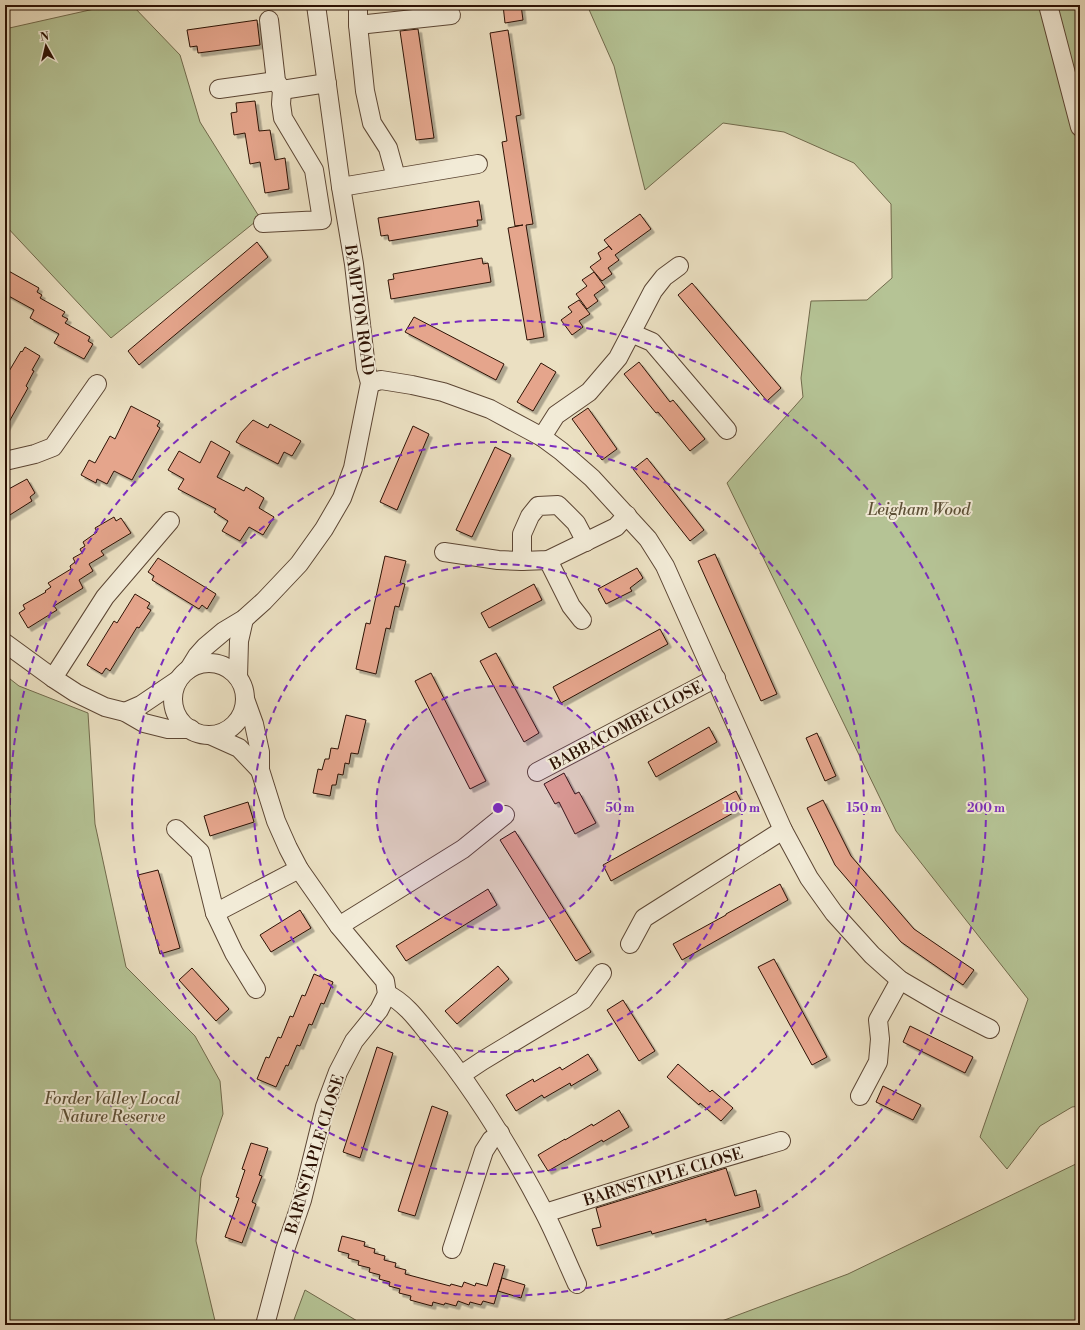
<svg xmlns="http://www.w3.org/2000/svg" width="1085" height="1330" font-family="'Libre Bodoni',serif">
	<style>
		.green { fill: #b5c395; stroke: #716a4c }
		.building { fill: #e5a58c; stroke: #2d1204; filter: url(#shadow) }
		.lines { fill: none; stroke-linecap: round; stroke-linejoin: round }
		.minor-casing { stroke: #5c4634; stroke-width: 20 }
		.minor { stroke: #f2ebd7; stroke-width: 18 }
		.ring { fill: none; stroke: #7b2cbf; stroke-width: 2; stroke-dasharray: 7 5 }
		.labels { text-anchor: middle; stroke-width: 4; stroke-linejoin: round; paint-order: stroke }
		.street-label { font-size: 16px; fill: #2d1204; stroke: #f2ebd7 }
		.park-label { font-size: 16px; font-style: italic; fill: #5d5037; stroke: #f2ebd7 }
		.centre { fill: #7b2cbf; stroke: #f2ebd7; stroke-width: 2 }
		.ring-label { font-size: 12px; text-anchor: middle; font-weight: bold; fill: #7b2cbf; stroke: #f2ebd7; stroke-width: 4; stroke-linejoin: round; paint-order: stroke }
	</style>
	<defs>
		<filter id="shadow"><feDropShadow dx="3.5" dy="3.5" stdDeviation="0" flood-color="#0004"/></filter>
	</defs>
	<rect width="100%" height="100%" fill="#ebe0c2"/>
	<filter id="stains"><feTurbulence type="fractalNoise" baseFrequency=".005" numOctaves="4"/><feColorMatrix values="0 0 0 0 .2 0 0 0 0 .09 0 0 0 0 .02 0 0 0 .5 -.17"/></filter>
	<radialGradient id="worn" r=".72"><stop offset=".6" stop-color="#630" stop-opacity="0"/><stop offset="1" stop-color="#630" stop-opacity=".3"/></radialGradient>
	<!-- green -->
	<g class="green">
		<path d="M 112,5 L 132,5 L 180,55 L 200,122 L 260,218 L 111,338 L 5,225 L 5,29 Z"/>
		<path d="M 587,5 L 1080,5 L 1080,1106 L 1072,1107 L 1040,1126 L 1007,1169 L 980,1137 L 1028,999 L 896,831 L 727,483 L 803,397 L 801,378 L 811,301 L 867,300 L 892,278 L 891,204 L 854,163 L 784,132 L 723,123 L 645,190 L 614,66 Z"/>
		<path d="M 5,675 L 19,686 L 88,713 L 95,824 L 126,967 L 195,1036 L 220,1081 L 223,1114 L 201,1178 L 196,1241 L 216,1325 L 5,1325 Z"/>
		<path d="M 1080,1162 L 1080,1325 L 711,1325 L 848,1274 Z"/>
		<path d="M 305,1290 L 364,1325 L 292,1325 Z"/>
	</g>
	<!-- building -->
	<g class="building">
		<path d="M 503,5 L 521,5 L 523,20 L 505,23 Z"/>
		<path d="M 257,20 L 260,45 L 198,53 L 197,46 L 190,47 L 187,30 Z"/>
		<path d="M 418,29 L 434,138 L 416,140 L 400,31 Z"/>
		<path d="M 508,30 L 521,115 L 516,116 L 533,224 L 526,225 L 544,337 L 527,340 L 508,228 L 523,225 L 515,226 L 502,142 L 507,141 L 490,33 Z"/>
		<path d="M 255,101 L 259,131 L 270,130 L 275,160 L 285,158 L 289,189 L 265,193 L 260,162 L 250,164 L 245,133 L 234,135 L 231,113 L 237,112 L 236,103 Z"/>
		<path d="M 479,201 L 482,220 L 477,220 L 478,226 L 389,241 L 388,235 L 381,236 L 378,218 Z"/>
		<path d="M 640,214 L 651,229 L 615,255 L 619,260 L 608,268 L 612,274 L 602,281 L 590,267 L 601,259 L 598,253 L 609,246 L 612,250 L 604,240 Z"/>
		<path d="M 257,242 L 268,257 L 139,365 L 128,351 Z"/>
		<path d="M 482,258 L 483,264 L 488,263 L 491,282 L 391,299 L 388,280 L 394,279 L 393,274 Z"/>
		<path d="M 5,269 L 39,288 L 37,292 L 42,295 L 40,298 L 65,312 L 62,316 L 68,319 L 65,323 L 90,337 L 88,341 L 93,344 L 84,359 L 54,343 L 59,334 L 30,318 L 34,310 L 5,294 Z"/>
		<path d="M 594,272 L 605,287 L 594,295 L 598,301 L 587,309 L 576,294 L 587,286 L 582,280 Z"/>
		<path d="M 692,283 L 781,388 L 767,401 L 678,295 Z"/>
		<path d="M 579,300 L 590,314 L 579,321 L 583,327 L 572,335 L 561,320 L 572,312 L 568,307 Z"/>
		<path d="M 414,317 L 504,364 L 496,380 L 405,332 Z"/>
		<path d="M 25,347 L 40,356 L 32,370 L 34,371 L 26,386 L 28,388 L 5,429 L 5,378 L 21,351 L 22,352 Z"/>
		<path d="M 639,362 L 670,402 L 673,400 L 705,439 L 690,451 L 658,412 L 656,413 L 624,374 Z"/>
		<path d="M 541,363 L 556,372 L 533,411 L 517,402 Z"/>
		<path d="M 131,406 L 160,421 L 157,426 L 160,428 L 132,480 L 114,471 L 107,484 L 97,479 L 96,483 L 81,475 L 89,460 L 95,463 L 110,436 L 115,439 Z"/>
		<path d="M 588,408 L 617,449 L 602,460 L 572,419 Z"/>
		<path d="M 253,420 L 268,428 L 270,424 L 301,441 L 292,456 L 284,452 L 278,464 L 236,442 L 241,433 Z"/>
		<path d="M 413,426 L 429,434 L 397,510 L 380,502 Z"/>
		<path d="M 211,441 L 230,452 L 217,477 L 244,491 L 246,487 L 264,498 L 259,508 L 274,517 L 263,535 L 249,527 L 240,541 L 222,531 L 228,521 L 214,512 L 216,509 L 178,489 L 184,479 L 168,470 L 179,451 L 200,463 Z"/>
		<path d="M 495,447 L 511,455 L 472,537 L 456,530 Z"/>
		<path d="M 647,458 L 704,530 L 690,541 L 633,469 Z"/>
		<path d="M 27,479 L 35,493 L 30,497 L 32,501 L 5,518 L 5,491 Z"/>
		<path d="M 114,517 L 116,521 L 121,518 L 131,533 L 101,551 L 104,555 L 89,564 L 93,571 L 79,580 L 83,588 L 54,606 L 57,610 L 28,628 L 19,613 L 25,609 L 23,605 L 46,592 L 45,591 L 51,587 L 48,583 L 71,569 L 70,566 L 75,562 L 73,558 L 82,553 L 80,549 L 85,546 L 83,542 L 97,532 L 95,528 Z"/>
		<path d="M 715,554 L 777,694 L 761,701 L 698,561 Z"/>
		<path d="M 385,556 L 406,561 L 400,583 L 405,584 L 399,607 L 395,606 L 390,629 L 386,628 L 376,674 L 356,669 L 366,623 L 370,624 Z"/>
		<path d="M 158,558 L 216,594 L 207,609 L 202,605 L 199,609 L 152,580 L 154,576 L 148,572 Z"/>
		<path d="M 637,568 L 643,578 L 630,588 L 632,591 L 606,604 L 598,589 Z"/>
		<path d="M 534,584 L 542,600 L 489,628 L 481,613 Z"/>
		<path d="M 135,594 L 150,603 L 147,608 L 151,610 L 139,628 L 137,627 L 110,671 L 106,668 L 102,674 L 87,665 L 114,621 L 117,623 Z"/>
		<path d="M 660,629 L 668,644 L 561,703 L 553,687 Z"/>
		<path d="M 496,653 L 539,733 L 524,742 L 480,661 Z"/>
		<path d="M 431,673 L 486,781 L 470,789 L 415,681 Z"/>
		<path d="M 346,715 L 366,720 L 358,754 L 351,753 L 349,764 L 345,763 L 343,775 L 338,774 L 336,785 L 332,785 L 330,796 L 313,793 L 318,769 L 322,770 L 325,759 L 329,759 L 331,748 L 338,749 Z"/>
		<path d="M 709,727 L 717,742 L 656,777 L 648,762 Z"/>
		<path d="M 817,733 L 836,776 L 825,781 L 806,738 Z"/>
		<path d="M 564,773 L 575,794 L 579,792 L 596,823 L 575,834 L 559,802 L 555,804 L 544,784 Z"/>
		<path d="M 736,791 L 744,807 L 611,881 L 603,865 Z"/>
		<path d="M 823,800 L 851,856 L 914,929 L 974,970 L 963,985 L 901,942 L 835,865 L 807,808 Z"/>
		<path d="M 248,802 L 254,822 L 210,836 L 204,816 Z"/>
		<path d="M 515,831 L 591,952 L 576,961 L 500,840 Z"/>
		<path d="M 158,870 L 180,948 L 160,954 L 138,875 Z"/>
		<path d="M 780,884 L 788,900 L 682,960 L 673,944 L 726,915 L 726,914 Z"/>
		<path d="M 488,889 L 497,905 L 406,961 L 396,946 Z"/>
		<path d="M 300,910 L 311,928 L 271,952 L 260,935 Z"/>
		<path d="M 774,959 L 827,1057 L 812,1065 L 758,967 Z"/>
		<path d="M 498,966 L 509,979 L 457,1024 L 445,1011 Z"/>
		<path d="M 192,968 L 229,1009 L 216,1021 L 179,980 Z"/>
		<path d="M 314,974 L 333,982 L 324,1004 L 321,1003 L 312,1025 L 309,1024 L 300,1046 L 297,1045 L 288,1066 L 286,1065 L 276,1087 L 257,1079 L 266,1057 L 269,1058 L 278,1037 L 281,1038 L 290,1016 L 293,1017 L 302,995 L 305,996 Z"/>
		<path d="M 623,1000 L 655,1051 L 639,1061 L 607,1010 Z"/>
		<path d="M 910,1026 L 973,1057 L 965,1073 L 903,1042 Z"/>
		<path d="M 377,1047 L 393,1053 L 360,1158 L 343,1152 Z"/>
		<path d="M 588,1054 L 598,1070 L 571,1086 L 570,1083 L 544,1098 L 542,1095 L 516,1111 L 506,1095 L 533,1079 L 534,1082 L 560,1067 L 562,1070 Z"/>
		<path d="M 678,1064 L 710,1092 L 712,1090 L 733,1108 L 721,1121 L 700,1103 L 699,1105 L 667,1077 Z"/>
		<path d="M 883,1086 L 921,1105 L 913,1120 L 876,1102 Z"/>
		<path d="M 432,1106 L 448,1112 L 415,1216 L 398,1211 Z"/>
		<path d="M 619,1110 L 629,1127 L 603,1142 L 602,1140 L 548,1171 L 538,1155 L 565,1139 L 565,1140 L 592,1124 L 593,1126 Z"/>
		<path d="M 251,1143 L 268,1148 L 259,1175 L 262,1176 L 252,1202 L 256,1204 L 242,1243 L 225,1237 L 239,1198 L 236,1197 L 245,1170 L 242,1169 Z"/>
		<path d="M 726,1168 L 735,1196 L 756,1190 L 760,1207 L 706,1222 L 706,1219 L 652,1234 L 651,1231 L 597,1246 L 592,1229 L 601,1227 L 596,1208 Z"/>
		<path d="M 342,1236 L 365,1242 L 364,1246 L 375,1249 L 374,1253 L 385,1256 L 384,1260 L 396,1263 L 395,1267 L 406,1270 L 405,1274 L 450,1286 L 451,1284 L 462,1287 L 464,1282 L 475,1286 L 476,1283 L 487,1286 L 494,1263 L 505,1266 L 494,1304 L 483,1301 L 481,1305 L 470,1302 L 469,1305 L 458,1301 L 456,1306 L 445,1303 L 444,1305 L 433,1302 L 432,1306 L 410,1300 L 411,1296 L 399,1293 L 400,1289 L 389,1286 L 390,1282 L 379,1279 L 380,1275 L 369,1272 L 370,1268 L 358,1265 L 359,1261 L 348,1258 L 349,1254 L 338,1251 Z"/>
		<path d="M 502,1278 L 525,1285 L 521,1298 L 498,1291 Z"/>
	</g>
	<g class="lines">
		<!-- minor casing -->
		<g class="minor-casing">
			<g id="minor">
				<path d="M 358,5 L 358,25 L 365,91 L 372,123 L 388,148 L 396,177"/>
				<path d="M 1048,5 L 1080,127"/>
				<path d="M 358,25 L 451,15"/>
				<path d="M 219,89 L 276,81"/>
				<path d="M 282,90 L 327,83"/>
				<path d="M 341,187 L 478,164"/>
				<path d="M 263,223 L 322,220 L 314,170 L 283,118 L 281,104 L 282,90 L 276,81 L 269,20"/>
				<path d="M 631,333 L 652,342 L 727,430"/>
				<path d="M 370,383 L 381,380 L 412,385 L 443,392 L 490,409 L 542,437 L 561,451 L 592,478 L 648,539 L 665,566 L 783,830 L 809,878 L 834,913 L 872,955 L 900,980 L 941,1004 L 990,1029"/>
				<path d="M 542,437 L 556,415 L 589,392 L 618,358 L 653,291 L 664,277 L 679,266"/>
				<path d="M 5,461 L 35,454 L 53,447 L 97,384"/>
				<path d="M 444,552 L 498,560 L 522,561 L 548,560 L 616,527 L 627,515"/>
				<path d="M 548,560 L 571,606 L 582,620"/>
				<path d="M 522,561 L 522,534 L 530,516 L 538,506 L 558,505 L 576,523 L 586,542"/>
				<path d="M 5,643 L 53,678 L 76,693 L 105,707 L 125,712 L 144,723 L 168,729 L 191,729"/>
				<circle cx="209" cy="699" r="36"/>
				<path d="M 189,669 L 197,656 L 205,647 L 224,631 L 244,619 L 264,601 L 299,564 L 324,529 L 342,498 L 353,468 L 370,383 L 366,368 L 354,264 L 341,187 L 316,5"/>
				<path d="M 238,677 L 239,641 L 244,619"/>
				<path d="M 53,678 L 105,597 L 170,521"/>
				<path d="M 245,699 L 254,724 L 260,752 L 260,770 L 276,821 L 288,848 L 299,869 L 339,926 L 385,981 L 387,994 L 379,1010 L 354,1041 L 338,1072 L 325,1107 L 302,1200 L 285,1250 L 265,1325"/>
				<path d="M 125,712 L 141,705 L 178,680"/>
				<path d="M 210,735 L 239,748 L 260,770"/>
				<path d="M 537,772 L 716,678"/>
				<path d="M 176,829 L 200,852 L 215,913 L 234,953 L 256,989"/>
				<path d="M 215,913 L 299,869"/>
				<path d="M 339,926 L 463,849 L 505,815"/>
				<path d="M 630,944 L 644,918 L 783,830"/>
				<path d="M 387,994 C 406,1003 419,1022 432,1038 C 476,1091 512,1151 544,1212 C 556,1235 566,1260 577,1284"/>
				<path d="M 461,1075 L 482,1061 L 583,1000 L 602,973"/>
				<path d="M 860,1096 L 878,1062 L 880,1039 L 878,1020 L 900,980"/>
				<path d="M 545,1213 L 689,1168 L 781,1141"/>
				<path d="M 452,1249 L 484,1151 L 491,1140 L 500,1133"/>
			</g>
		</g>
		<!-- minor -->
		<use href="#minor" class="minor"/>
	</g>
	<!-- distance rings -->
	<circle cx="498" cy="808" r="122" fill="#7b2cbf" fill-opacity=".12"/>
	<g class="ring">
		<circle cx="498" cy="808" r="122"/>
		<circle cx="498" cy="808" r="244"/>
		<circle cx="498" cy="808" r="366"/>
		<circle cx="498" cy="808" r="488"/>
	</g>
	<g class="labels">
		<!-- street labels -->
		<g class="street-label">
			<text transform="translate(360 310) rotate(82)" y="6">BAMPTON ROAD</text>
			<text transform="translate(626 725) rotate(-28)" y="6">BABBACOMBE CLOSE</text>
			<text transform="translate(314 1154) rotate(-73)" y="6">BARNSTAPLE CLOSE</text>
			<text transform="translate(663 1176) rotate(-17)" y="6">BARNSTAPLE CLOSE</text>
		</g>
		<!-- park labels -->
		<g class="park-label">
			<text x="919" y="515">Leigham Wood</text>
			<text x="112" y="1104">Forder Valley Local<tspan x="112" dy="18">Nature Reserve</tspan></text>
		</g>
	</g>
	<circle cx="498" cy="808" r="6" class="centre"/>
	<g class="ring-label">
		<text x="620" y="812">50 m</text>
		<text x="742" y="812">100 m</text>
		<text x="864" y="812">150 m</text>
		<text x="986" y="812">200 m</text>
	</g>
	<!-- margin -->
	<rect width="1085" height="1330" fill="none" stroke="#ebe0c2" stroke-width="20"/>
	<rect x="6" y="6" width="1073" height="1318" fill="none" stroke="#2d1204" stroke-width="2"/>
	<rect x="10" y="10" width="1065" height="1310" fill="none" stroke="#2d1204"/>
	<!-- north arrow -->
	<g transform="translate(46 46) rotate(352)" stroke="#f2ebd7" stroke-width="3" paint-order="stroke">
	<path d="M0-3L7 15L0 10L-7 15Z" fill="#2d1204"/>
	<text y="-6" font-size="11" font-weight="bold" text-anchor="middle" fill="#2d1204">N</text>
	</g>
	<rect width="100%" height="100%" filter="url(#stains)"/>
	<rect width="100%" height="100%" fill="url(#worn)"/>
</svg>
